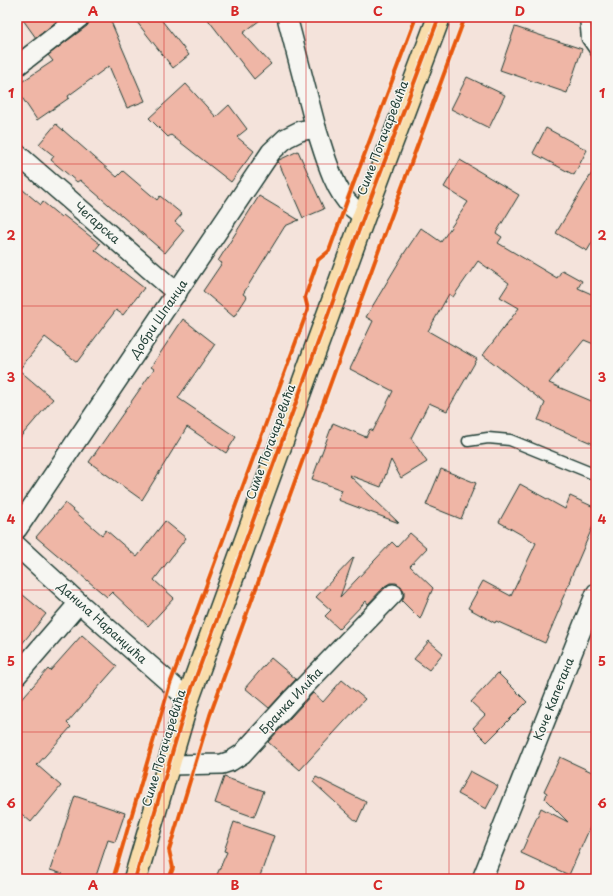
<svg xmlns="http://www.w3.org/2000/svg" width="613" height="896" font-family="'Playpen Sans',sans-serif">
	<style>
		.building { fill: #efb6a6; stroke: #1f3d34 }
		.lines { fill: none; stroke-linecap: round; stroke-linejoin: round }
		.lane-casing { stroke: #1f3d34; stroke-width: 13 }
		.street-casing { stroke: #1f3d34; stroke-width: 22 }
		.primary-casing { stroke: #1f3d34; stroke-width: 25 }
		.lane { stroke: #f6f6f2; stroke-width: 10 }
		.street { stroke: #f6f6f2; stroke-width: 19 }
		.primary { stroke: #f9ddab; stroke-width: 22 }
		.cycleway-casing { stroke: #f6f6f2; stroke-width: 6 }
		.cycleway { stroke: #e8590c; stroke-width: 4 }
		.grid { fill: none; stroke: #d62828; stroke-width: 1; stroke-opacity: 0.55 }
		.labels { text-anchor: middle; stroke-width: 3; stroke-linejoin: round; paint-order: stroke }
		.street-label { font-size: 12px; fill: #1f3d34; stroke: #f6f6f2 }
		.neatline { fill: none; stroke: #d62828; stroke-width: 1.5 }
		.grid-label { font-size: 13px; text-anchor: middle; font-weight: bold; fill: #d62828 }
	</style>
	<rect width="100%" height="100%" fill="#f4e3db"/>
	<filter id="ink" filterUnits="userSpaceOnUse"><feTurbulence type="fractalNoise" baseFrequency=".025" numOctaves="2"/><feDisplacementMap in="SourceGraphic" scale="8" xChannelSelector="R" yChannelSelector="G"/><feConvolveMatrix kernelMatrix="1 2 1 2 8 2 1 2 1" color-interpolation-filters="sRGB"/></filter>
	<g filter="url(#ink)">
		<!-- building -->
		<g class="building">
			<path d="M 21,17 L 62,17 L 36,38 Z"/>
			<path d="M 91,17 L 109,17 L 145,101 L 127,108 L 109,66 L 68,96 L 69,98 L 37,120 L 17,90 L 17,85 L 53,61 L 48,55 L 87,26 L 90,21 Z"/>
			<path d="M 133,17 L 159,17 L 189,55 L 173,68 Z"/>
			<path d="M 206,17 L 264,17 L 243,33 L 271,64 L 254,79 Z"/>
			<path d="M 515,27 L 582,49 L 567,93 L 500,70 Z"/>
			<path d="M 467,77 L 505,95 L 489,128 L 451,109 Z"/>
			<path d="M 186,84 L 216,117 L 229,105 L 247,129 L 237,137 L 254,151 L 231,182 L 171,135 L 168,137 L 149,118 Z"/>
			<path d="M 56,124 L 117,177 L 123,171 L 157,200 L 160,196 L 182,214 L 175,222 L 184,230 L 165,253 L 80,180 L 77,182 L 51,160 L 54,156 L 39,144 Z"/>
			<path d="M 546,128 L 587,150 L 574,175 L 533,153 Z"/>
			<path d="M 298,151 L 324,209 L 303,218 L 278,161 L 279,160 Z"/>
			<path d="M 460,160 L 519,195 L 496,233 L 502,237 L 498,243 L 557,278 L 562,270 L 582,281 L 578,288 L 596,296 L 596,345 L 584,340 L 549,383 L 596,403 L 596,445 L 538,420 L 545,403 L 483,355 L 519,308 L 500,297 L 509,283 L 478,261 L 453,297 L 449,294 L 428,331 L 477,359 L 447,411 L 429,403 L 411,438 L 427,462 L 401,478 L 391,460 L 381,487 L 349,475 L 399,523 L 338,500 L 342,490 L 312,479 L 333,423 L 366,437 L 370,429 L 373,431 L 393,391 L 350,369 L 373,321 L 366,317 L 405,252 L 421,228 L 441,242 L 468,202 L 444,187 Z"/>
			<path d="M 596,166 L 596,236 L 587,251 L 556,233 Z"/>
			<path d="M 17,185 L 41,205 L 43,202 L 61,217 L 63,215 L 100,244 L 95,250 L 144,288 L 123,315 L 116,310 L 77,362 L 45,337 L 19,370 L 53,399 L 17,441 Z"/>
			<path d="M 259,196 L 299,220 L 285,226 L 243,294 L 247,297 L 234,317 L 203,291 L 222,263 L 218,261 Z"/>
			<path d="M 183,319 L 215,344 L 178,398 L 236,437 L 226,453 L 187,427 L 142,500 L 89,462 L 154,369 L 151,367 Z"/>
			<path d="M 441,469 L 476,483 L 461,519 L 426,505 Z"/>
			<path d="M 520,484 L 565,509 L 570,496 L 596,508 L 596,519 L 569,582 L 570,582 L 561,602 L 562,603 L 545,643 L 496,621 L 495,623 L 468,608 L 483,581 L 511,596 L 536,543 L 499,522 Z"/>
			<path d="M 65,503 L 102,535 L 106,530 L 137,557 L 165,521 L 186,538 L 154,580 L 174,598 L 148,626 L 112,592 L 107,597 L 36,537 Z"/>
			<path d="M 410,533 L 427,548 L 410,566 L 433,588 L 420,619 L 402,601 L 404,596 L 404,591 L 401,586 L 396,583 L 390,583 L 385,586 L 368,604 L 366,601 L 339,629 L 325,616 L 331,610 L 316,597 L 354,557 L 340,597 L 392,542 L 397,547 Z"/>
			<path d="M 17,590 L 46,614 L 17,650 Z"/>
			<path d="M 82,635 L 117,666 L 67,723 L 71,727 L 37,765 L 61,786 L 31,822 L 17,810 L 17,704 L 48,669 L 50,671 Z"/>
			<path d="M 429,641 L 443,653 L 429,670 L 414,659 Z"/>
			<path d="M 271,658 L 296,679 L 269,708 L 245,688 Z"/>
			<path d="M 498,673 L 527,702 L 487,742 L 473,728 L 485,715 L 471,702 Z"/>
			<path d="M 342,680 L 365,699 L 300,770 L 268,742 L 313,693 L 323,702 Z"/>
			<path d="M 560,757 L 596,774 L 596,814 L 569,875 L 521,853 L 541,808 L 568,822 L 545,799 L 547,793 L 544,791 Z"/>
			<path d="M 470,771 L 498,786 L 486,809 L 458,794 Z"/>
			<path d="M 224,777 L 264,791 L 254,817 L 215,803 Z"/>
			<path d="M 316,777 L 366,802 L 357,822 L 313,782 Z"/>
			<path d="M 75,796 L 125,813 L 115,842 L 108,840 L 95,879 L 61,879 L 63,874 L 50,870 Z"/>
			<path d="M 234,822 L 274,836 L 259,879 L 215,879 L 227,852 L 224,851 Z"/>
		</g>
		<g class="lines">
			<!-- lane casing -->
			<g class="lane-casing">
				<g id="lane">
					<path d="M 585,17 L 587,39 L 596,52"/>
					<path d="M 468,441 L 488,438 L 510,440 L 596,475"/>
				</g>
			</g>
			<!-- street casing -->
			<g class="street-casing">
				<g id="street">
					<path d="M 17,66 L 80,17"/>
					<path d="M 316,128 C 324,152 333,189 352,207 C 355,210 360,213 364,216"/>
					<path d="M 17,154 L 177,293"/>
					<path d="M 17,529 L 271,152 L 286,138 L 300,131 L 316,128 L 287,17"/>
					<path d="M 17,546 L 79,603 L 188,699"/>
					<path d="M 17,675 L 79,603"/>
					<path d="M 169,765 L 222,764 L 231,761 L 242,754 L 293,698 L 393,594"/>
					<path d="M 482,879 L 596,593"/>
				</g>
			</g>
			<!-- primary casing -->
			<g class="primary-casing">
				<path id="primary" d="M 135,879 L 188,699 L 364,216 L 439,17"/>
			</g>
			<!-- lane -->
			<use href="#lane" class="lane"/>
			<!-- street -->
			<use href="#street" class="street"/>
			<!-- primary -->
			<use href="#primary" class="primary"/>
			<!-- cycleway casing -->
			<g class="cycleway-casing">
				<g id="cycleway">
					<path d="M 113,879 L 170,684 L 308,309 L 305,297 L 318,260 L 329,251 L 347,201 L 416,17"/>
					<path d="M 135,879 L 188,699 L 364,216 L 439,17"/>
					<path d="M 169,879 L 173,868 L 169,850 L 210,715 L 388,225 L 465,17"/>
				</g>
			</g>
			<!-- cycleway -->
			<use href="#cycleway" class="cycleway"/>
		</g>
	</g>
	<!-- grid -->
	<path class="grid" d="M 164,17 L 164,879M 306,17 L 306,879M 449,17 L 449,879M 17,164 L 596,164M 17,306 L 596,306M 17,448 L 596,448M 17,590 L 596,590M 17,732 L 596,732"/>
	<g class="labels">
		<!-- street labels -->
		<g class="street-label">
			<text transform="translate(383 138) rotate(-69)" y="4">Симе Погачаревића</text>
			<text transform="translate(97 223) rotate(41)" y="4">Чегарска</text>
			<text transform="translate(159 319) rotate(-56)" y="4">Добри Шпанца</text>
			<text transform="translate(271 442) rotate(-70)" y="4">Симе Погачаревића</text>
			<text transform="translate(102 623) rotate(42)" y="4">Данила Наранџића</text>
			<text transform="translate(554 699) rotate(-68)" y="4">Коче Капетана</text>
			<text transform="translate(291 701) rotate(-47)" y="4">Бранка Илића</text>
			<text transform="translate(164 748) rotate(-73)" y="4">Симе Погачаревића</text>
		</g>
	</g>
	<!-- margin -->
	<rect width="613" height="896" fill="none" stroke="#f6f6f2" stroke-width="44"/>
	<rect x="22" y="22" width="569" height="852" class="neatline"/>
	<g class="grid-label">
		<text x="93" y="16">A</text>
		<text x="235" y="16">B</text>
		<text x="378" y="16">C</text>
		<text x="520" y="16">D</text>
		<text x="11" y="98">1</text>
		<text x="602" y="98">1</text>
		<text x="11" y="240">2</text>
		<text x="602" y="240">2</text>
		<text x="11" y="382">3</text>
		<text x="602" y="382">3</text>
		<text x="11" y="524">4</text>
		<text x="602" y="524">4</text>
		<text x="11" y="666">5</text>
		<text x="602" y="666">5</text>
		<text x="11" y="808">6</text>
		<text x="602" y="808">6</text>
		<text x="93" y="890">A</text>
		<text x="235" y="890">B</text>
		<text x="378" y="890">C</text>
		<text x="520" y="890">D</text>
	</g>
</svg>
